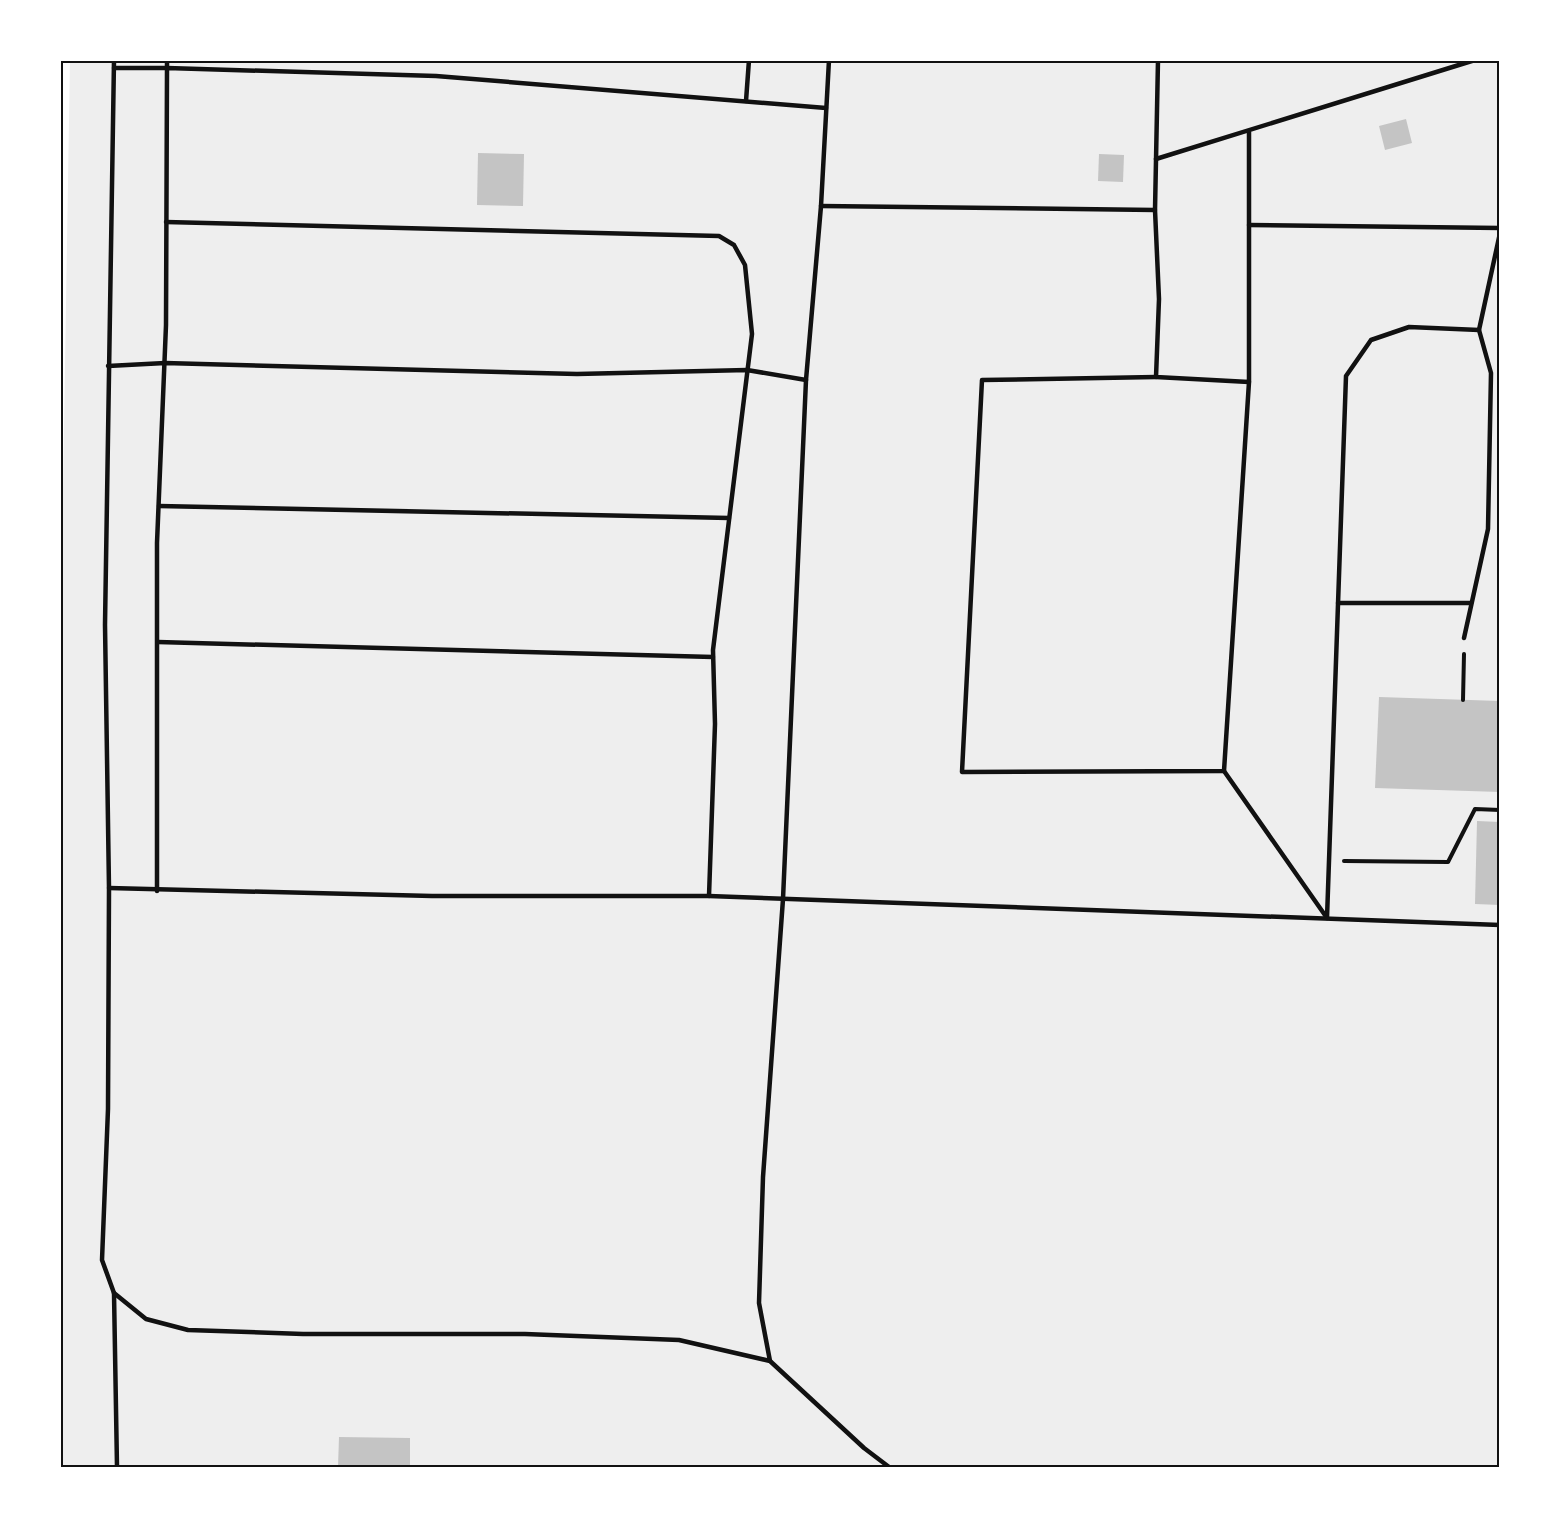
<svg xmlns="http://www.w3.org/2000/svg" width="1560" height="1527" font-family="Ubuntu,sans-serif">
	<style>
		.green { fill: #eee }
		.building { fill: #c4c4c4 }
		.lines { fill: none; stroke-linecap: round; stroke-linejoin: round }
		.path { stroke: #111; stroke-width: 4 }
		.service { stroke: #111; stroke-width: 4.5 }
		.neatline { fill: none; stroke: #111; stroke-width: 2 }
	</style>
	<rect width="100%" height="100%" fill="#fff"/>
	<!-- green -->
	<path class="green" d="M 70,60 L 1500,60 L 1500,1467 L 60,1467 L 60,672 Z"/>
	<!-- building -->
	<g class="building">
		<path d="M 1406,119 L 1412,143 L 1385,150 L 1379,126 Z"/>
		<path d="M 478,153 L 524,154 L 523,206 L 477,205 Z"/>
		<path d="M 1099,154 L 1124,155 L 1123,182 L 1098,181 Z"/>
		<path d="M 1379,697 L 1500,701 L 1500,792 L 1375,788 Z"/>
		<path d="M 1477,821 L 1500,822 L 1500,905 L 1475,904 Z"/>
		<path d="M 339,1437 L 410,1438 L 410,1467 L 338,1467 Z"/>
	</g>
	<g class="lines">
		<!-- path -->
		<g class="path">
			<path d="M 1463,700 L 1464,654"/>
			<path d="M 1344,861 L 1448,862 L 1475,809 L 1500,810"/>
		</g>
		<!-- service -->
		<g class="service">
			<path d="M 114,60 L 105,625 L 109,888 L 108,1109 L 102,1260 L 114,1293 L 117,1467"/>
			<path d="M 1158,60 L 1155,210 L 1159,299 L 1156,377 L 1249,382 L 1249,132"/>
			<path d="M 114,68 L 167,68 L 167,60"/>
			<path d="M 746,101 L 749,60"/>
			<path d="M 1156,159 L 1475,60"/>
			<path d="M 821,206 L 1155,210"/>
			<path d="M 166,222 L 719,236 L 734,245 L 745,265 L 752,334 L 713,650 L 715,724 L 709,896"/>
			<path d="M 1249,225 L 1500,228"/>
			<path d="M 108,366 L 165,363 L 577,374 L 747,370 L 806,380"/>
			<path d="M 1156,377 L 982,380 L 962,772 L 1224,771 L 1249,382"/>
			<path d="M 159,506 L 729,518"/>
			<path d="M 1338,603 L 1470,603"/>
			<path d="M 1464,638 L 1488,529 L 1491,373 L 1479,330"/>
			<path d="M 158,642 L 713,657"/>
			<path d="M 1224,771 L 1327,918 L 1346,376 L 1371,340 L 1409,327 L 1479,330 L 1500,233"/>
			<path d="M 109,888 L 432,896 L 709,896 L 1500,925"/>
			<path d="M 157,891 L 157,543 L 166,325 L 167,68 L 436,76 L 826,108"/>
			<path d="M 114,1293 L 146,1319 L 188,1330 L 303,1334 L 525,1334 L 679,1340 L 770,1361 L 864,1448 L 889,1467"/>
			<path d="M 770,1361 L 759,1303 L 763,1177 L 783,899 L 806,380 L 821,206 L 829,60"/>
		</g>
	</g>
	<!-- border -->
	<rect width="1560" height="1527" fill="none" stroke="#ffffff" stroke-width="123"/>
	<rect x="62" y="62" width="1436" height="1404" class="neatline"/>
</svg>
